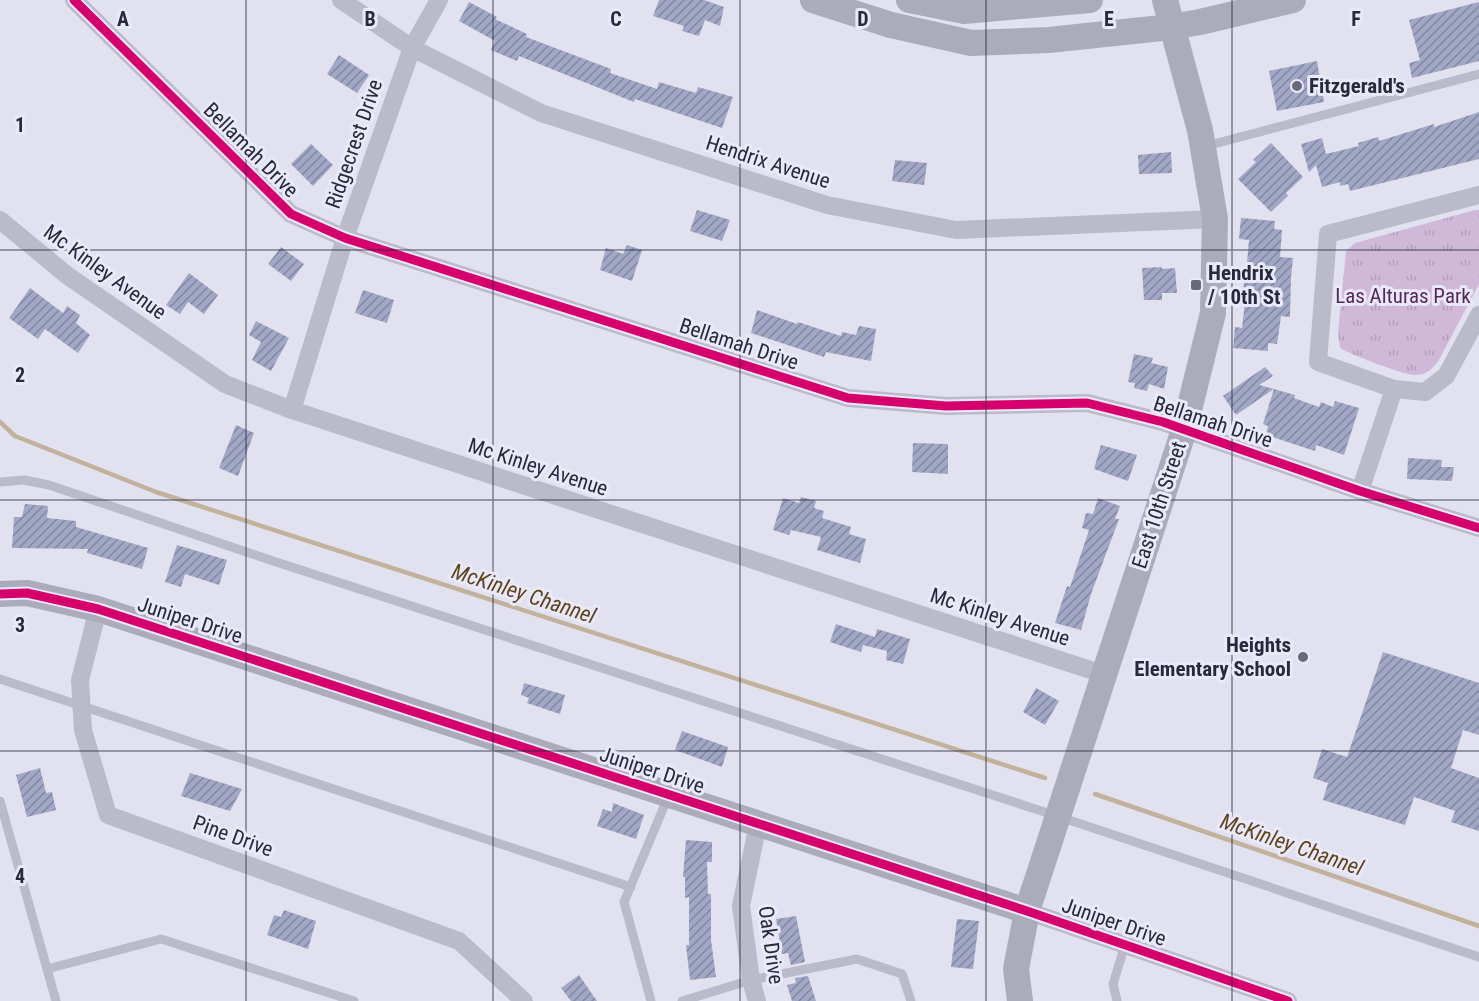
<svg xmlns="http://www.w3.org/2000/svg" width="1479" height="1001" font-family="'Roboto Condensed',sans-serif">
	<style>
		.grass { fill: url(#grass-tufts) }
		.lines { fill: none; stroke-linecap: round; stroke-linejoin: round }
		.stream { stroke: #c2b19b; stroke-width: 4.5 }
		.building { fill: url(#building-hatch) }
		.lane { stroke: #babac9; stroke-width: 9 }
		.street { stroke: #babac9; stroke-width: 18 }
		.secondary { stroke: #ababb9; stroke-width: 26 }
		.cycleway-casing { stroke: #eae9fc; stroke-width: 13 }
		.cycleway { stroke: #d6006c; stroke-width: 9 }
		.grid { fill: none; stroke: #272a3a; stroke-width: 1.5; stroke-opacity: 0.55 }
		.poi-dot { fill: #686a79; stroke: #eae9fc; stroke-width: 2 }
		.labels { text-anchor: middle; stroke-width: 6; stroke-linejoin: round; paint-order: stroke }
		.poi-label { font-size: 21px; font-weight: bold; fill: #272a3a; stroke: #eae9fc; text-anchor: start }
		.street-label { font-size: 21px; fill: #272a3a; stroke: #eae9fc }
		.park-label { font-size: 21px; fill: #57285b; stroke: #eae9fc }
		.water-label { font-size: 22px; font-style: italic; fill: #604518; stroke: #eae9fc }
		.grid-label { font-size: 20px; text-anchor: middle; font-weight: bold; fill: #272a3a; stroke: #eae9fc; stroke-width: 6; stroke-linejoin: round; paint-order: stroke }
	</style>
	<defs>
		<pattern id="grass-tufts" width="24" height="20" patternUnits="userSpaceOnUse" patternTransform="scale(1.5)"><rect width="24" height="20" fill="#d0b9d8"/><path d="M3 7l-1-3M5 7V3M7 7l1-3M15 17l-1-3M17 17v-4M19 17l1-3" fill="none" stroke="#b39fba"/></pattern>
		<pattern id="building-hatch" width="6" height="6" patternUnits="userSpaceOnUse" patternTransform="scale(1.5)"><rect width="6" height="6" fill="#a1a7c5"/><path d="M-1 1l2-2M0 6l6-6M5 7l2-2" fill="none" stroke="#8388a1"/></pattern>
	</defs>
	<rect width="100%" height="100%" fill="#e2e1ef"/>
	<!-- grass -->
	<path class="grass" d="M 1475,210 L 1479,210 L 1479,284 L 1439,360 C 1433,368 1427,375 1416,375 C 1403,375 1352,355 1340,348 L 1338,333 L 1346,251 L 1355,243 Z"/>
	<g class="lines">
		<!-- stream -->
		<g class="stream">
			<path d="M 0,422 L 15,436 L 156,492 L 1045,778"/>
			<path d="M 1095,794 L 1479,926"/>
		</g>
	</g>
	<!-- building -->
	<g class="building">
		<path d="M 659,0 L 704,0 L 724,7 L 720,26 L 705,20 L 699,36 L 682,31 L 684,26 L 653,16 Z"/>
		<path d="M 469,2 L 497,17 L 495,19 L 527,34 L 526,37 L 611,69 L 610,73 L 657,89 L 659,82 L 696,93 L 698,87 L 733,97 L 722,128 L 635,99 L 634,102 L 519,56 L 517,61 L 491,50 L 495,41 L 459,21 Z"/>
		<path d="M 1479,2 L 1479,61 L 1412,78 L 1409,63 L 1420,60 L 1409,20 Z"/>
		<path d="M 339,55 L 369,75 L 357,93 L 327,74 Z"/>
		<path d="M 1317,61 L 1324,102 L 1277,111 L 1269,71 Z"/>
		<path d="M 1479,112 L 1479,159 L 1350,191 L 1348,184 L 1340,186 L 1340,182 L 1322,187 L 1316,165 L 1309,172 L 1301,144 L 1322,138 L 1326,154 L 1359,146 L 1358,143 L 1378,137 L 1379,141 L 1434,124 L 1434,127 Z"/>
		<path d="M 1271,143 L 1303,177 L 1286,193 L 1288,196 L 1271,212 L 1238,179 L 1256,162 L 1253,160 Z"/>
		<path d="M 311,144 L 333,165 L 313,186 L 291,164 Z"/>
		<path d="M 1171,152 L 1172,173 L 1139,174 L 1138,155 Z"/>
		<path d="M 895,160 L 927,163 L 924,185 L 892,181 Z"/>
		<path d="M 697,210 L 730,220 L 722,241 L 690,231 Z"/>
		<path d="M 1241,218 L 1275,221 L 1274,229 L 1282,230 L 1280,257 L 1293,258 L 1291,277 L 1290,317 L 1281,316 L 1277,344 L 1268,343 L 1268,351 L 1233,348 L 1235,327 L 1242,328 L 1246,294 L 1243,293 L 1245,274 L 1246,274 L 1249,240 L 1239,239 Z"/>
		<path d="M 627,245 L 642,250 L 632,281 L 600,270 L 606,248 L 623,254 Z"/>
		<path d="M 281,247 L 304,264 L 291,281 L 268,264 Z"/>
		<path d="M 1162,267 L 1162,269 L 1175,268 L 1177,293 L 1162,293 L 1162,300 L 1144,300 L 1142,268 Z"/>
		<path d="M 189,273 L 218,295 L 204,314 L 188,302 L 180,314 L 166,305 Z"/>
		<path d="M 30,288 L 63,313 L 67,306 L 80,315 L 76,323 L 90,335 L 78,353 L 45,329 L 38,339 L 9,318 Z"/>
		<path d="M 363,290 L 394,300 L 387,323 L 355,313 Z"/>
		<path d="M 757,310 L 797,324 L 798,322 L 841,336 L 842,332 L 856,335 L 859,326 L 876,329 L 871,361 L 826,352 L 824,357 L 751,333 Z"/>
		<path d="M 256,321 L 289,338 L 271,371 L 252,360 L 261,342 L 249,335 Z"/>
		<path d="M 1134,354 L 1153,358 L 1151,363 L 1168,367 L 1164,389 L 1149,384 L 1147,391 L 1134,388 L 1135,383 L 1128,382 Z"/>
		<path d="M 1265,367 L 1273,376 L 1259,385 L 1274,389 L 1236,415 L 1223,396 Z"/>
		<path d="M 1274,389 L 1295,395 L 1294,398 L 1319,407 L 1321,402 L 1333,407 L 1335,401 L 1359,408 L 1344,455 L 1316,445 L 1315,451 L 1266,435 L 1268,426 L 1263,424 Z"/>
		<path d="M 236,425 L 254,433 L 238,476 L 219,468 Z"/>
		<path d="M 913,443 L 948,444 L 948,474 L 912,472 Z"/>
		<path d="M 1101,445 L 1137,455 L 1128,481 L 1094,469 Z"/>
		<path d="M 1408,458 L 1442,460 L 1441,467 L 1454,467 L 1452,481 L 1407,479 Z"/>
		<path d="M 801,497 L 816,501 L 814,508 L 824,511 L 822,518 L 851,527 L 849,534 L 866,539 L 860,563 L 817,550 L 821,537 L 791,530 L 789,535 L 773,530 L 783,498 L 799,503 Z"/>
		<path d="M 1098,498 L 1120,506 L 1115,519 L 1119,519 L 1091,594 L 1081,630 L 1055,623 L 1067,586 L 1070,587 L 1089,530 L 1082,528 L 1086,513 L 1093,514 Z"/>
		<path d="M 25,504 L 48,506 L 47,518 L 76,521 L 76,527 L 148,548 L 142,569 L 87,553 L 88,549 L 12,548 L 14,517 L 22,517 Z"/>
		<path d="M 177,545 L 227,560 L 219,585 L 185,574 L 181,587 L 165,582 Z"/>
		<path d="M 836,624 L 875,637 L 877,629 L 910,639 L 903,664 L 886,660 L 887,651 L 863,645 L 861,652 L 830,642 Z"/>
		<path d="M 1383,652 L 1479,683 L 1479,735 L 1463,730 L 1451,768 L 1479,778 L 1479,831 L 1451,822 L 1455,811 L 1414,797 L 1405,825 L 1323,800 L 1328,783 L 1313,778 L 1322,749 L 1347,757 Z"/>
		<path d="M 524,683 L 565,695 L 560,714 L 527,703 L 529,698 L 521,695 Z"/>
		<path d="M 1036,688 L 1059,701 L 1045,725 L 1023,712 Z"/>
		<path d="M 682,731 L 728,747 L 722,767 L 675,750 Z"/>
		<path d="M 40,768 L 46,793 L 52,792 L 56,810 L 27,817 L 16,775 Z"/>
		<path d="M 190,773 L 242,789 L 230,811 L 181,796 Z"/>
		<path d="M 613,803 L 644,815 L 636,839 L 597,826 L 603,809 L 612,812 Z"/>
		<path d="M 686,840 L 712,842 L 712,862 L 707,862 L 708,894 L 711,894 L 711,940 L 716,977 L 690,980 L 686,945 L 689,945 L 689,897 L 685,898 L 685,877 L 683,877 Z"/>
		<path d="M 284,910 L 316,921 L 308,949 L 267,935 L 274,915 L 281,917 Z"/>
		<path d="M 796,916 L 805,962 L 791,965 L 788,953 L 782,954 L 776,919 Z"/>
		<path d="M 957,919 L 979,921 L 973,969 L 951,967 Z"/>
		<path d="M 579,975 L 597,1001 L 571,1001 L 561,988 Z"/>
		<path d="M 808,976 L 816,1001 L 792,1001 L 787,985 L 796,983 L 795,978 Z"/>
	</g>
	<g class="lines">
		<!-- lane -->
		<g class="lane">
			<path d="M 1206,146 L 1479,74"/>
			<path d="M 0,482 L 24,480 L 49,485 L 270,560 L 1057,816 L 1479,957"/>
			<path d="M 0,679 L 631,887"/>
			<path d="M 0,801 L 56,1001"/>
			<path d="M 47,969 L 161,939 L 354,1001"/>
			<path d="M 651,1001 L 624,902 L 668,797"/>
			<path d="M 682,1001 L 751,980 L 857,959 L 902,974 L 911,1001"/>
			<path d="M 1117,1001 L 1113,984 L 1125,945"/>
		</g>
		<!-- street -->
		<g class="street">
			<path d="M 74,0 L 291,214 L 345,238 L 848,398 L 946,406 L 1087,403 L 1163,422 L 1360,491 L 1479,528"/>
			<path d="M 341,0 L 412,48 L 541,113 L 827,205 L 956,230 L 1215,219"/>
			<path d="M 1479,195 L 1328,234 L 1318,362 L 1394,389 L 1425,392 L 1446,376 L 1479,315"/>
			<path d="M 0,220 L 68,276 L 225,384 L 292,410 L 1103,674"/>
			<path d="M 292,410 L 345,238 L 412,48 L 439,0"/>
			<path d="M 1360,491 L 1394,389"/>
			<path d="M 98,609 L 80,680 L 83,730 L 108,815 L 459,941 L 524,1001"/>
			<path d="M 1027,911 L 1288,1001"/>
			<path d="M 757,1001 L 751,980 L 741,906 L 758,824"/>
		</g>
		<!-- secondary -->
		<g class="secondary">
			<path d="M 813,0 L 891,25 L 971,43 L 1049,40 L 1171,27 L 1200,22 L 1293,0"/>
			<path d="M 909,0 L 964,11 L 1090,0"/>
			<path d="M 0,594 L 27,593 L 98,609 L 1027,911"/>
			<path d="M 1020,1001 L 1016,969 L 1027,911 L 1184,430 L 1213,313 L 1215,219 L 1200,130 L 1165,0"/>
		</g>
		<!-- cycleway casing -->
		<g class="cycleway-casing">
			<g id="cycleway">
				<path d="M 74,0 L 291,214 L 345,238 L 848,398 L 946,406 L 1087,403 L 1163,422 L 1360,491 L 1479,528"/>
				<path d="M 0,594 L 27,593 L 98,609 L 1027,911 L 1288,1001"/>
			</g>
		</g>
		<!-- cycleway -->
		<use href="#cycleway" class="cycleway"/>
	</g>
	<!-- grid -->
	<path class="grid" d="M 246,0 L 246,1001M 493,0 L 493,1001M 740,0 L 740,1001M 986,0 L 986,1001M 1232,0 L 1232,1001M 0,250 L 1479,250M 0,500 L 1479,500M 0,751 L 1479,751"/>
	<!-- markers -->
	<g class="poi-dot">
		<circle cx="1297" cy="86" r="6"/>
		<rect x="1190" y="279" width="12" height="12" rx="3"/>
		<circle cx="1303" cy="657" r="6"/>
	</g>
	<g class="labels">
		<!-- poi labels -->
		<g class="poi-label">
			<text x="1309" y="93">Fitzgerald's</text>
			<text x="1208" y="280">Hendrix<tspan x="1208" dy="24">/ 10th St</tspan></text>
			<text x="1291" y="652" text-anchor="end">Heights<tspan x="1291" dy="24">Elementary School</tspan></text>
		</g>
		<!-- street labels -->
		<g class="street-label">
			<text transform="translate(354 144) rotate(-71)" y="7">Ridgecrest Drive</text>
			<text transform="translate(251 150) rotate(45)" y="7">Bellamah Drive</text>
			<text transform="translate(768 162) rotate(18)" y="7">Hendrix Avenue</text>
			<text transform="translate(105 272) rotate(36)" y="7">Mc Kinley Avenue</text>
			<text transform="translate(739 344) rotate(18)" y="7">Bellamah Drive</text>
			<text transform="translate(1213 422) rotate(18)" y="7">Bellamah Drive</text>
			<text transform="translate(538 467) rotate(18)" y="7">Mc Kinley Avenue</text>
			<text transform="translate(1159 505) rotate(-72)" y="7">East 10th Street</text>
			<text transform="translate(1000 617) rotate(18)" y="7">Mc Kinley Avenue</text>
			<text transform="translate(190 620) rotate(18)" y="7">Juniper Drive</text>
			<text transform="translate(652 770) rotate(18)" y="7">Juniper Drive</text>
			<text transform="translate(233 836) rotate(20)" y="7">Pine Drive</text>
			<text transform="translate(1114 922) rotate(19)" y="7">Juniper Drive</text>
			<text transform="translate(771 945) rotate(82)" y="7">Oak Drive</text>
		</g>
		<!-- park labels -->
		<g class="park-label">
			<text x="1403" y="303">Las Alturas Park</text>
		</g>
		<!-- water labels -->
		<g class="water-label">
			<text transform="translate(524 593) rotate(18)" y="8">McKinley Channel</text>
			<text transform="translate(1292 844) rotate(19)" y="8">McKinley Channel</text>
		</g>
	</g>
	<g class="grid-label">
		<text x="123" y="26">A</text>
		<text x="370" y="26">B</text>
		<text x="616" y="26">C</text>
		<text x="863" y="26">D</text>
		<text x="1109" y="26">E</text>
		<text x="1356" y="26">F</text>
		<text x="20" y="132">1</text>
		<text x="20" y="382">2</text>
		<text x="20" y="632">3</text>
		<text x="20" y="883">4</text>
	</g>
</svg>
